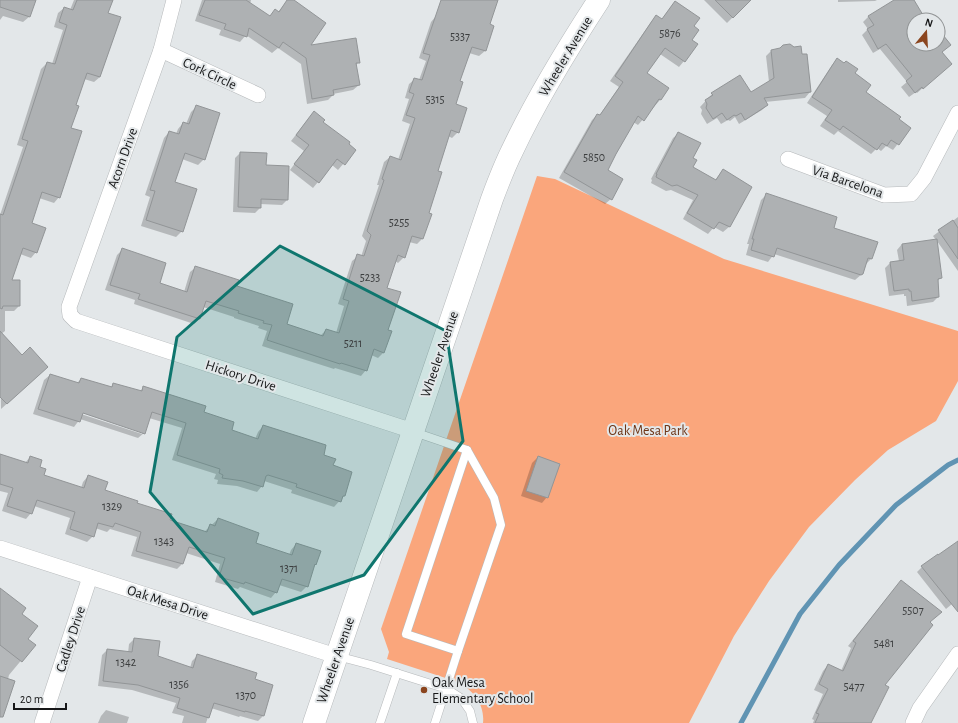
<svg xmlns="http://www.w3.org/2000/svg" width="958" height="723" font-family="'Alegreya Sans',sans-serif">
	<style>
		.green { fill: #faa67c }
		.shadow { fill: #0003; fill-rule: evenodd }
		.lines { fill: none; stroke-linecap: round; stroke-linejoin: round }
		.stream { stroke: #6094b3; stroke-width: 5 }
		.building { fill: #aeb1b3; stroke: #929597 }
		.lane-casing { stroke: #b6b9bb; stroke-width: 9 }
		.street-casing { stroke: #b6b9bb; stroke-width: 16 }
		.secondary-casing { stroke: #b6b9bb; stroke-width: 23 }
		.lane { stroke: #fff; stroke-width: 8 }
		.street { stroke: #fff; stroke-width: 15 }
		.secondary { stroke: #fff; stroke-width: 22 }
		.marked { fill: #0f766e; fill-opacity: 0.2; stroke: #0f766e; stroke-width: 3; stroke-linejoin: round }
		.poi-dot { fill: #8b451e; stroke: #e3e7e9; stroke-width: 1.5 }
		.labels { text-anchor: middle; stroke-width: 4; stroke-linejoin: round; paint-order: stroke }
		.number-label { font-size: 12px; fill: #3c3e3f }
		.street-label { font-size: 14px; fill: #161718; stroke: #e3e7e9 }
		.park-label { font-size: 14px; fill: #6e3618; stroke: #e3e7e9 }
		.poi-label { font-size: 14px; fill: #161718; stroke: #e3e7e9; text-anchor: start }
	</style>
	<rect width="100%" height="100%" fill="#e3e7e9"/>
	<!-- green -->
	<path class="green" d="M 537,176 L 555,179 L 724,259 L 958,331 L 958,381 L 936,421 L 888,450 L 855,480 L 809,527 L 769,581 L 734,636 L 689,723 L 483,723 C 485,705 474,691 458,682 L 387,659 L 389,652 L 381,629 Z"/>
	<!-- shadow -->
	<g class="shadow">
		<path d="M 0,0 L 35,0 L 29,17 L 23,22 L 3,16 L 0,20 Z"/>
		<path d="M 74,0 L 112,0 L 107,14 L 120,18 L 100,77 L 94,82 L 84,79 L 75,105 L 70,128 L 59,197 L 54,203 L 39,198 L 30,224 L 36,252 L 31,258 L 20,254 L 11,281 L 19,306 L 14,311 L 5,311 L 5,331 L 0,335 L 0,215 L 23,147 L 17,145 L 41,69 L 47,63 L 52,64 L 63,30 L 54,27 L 58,13 L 64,8 L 70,10 Z"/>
		<path d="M 202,0 L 251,0 L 250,4 L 269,17 L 275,11 L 278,12 L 288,0 L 292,0 L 309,47 L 359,62 L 355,66 L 359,85 L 353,90 L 333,94 L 333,95 L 328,100 L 307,104 L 301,64 L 278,48 L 272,53 L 246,35 L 240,42 L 219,35 L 221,30 L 195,21 Z"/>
		<path d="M 446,0 L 497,0 L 489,25 L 493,27 L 485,51 L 479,56 L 469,53 L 459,82 L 455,105 L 458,132 L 452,138 L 448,136 L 437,172 L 427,213 L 430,214 L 422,239 L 417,244 L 409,242 L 404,257 L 398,263 L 395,261 L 386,288 L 387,331 L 384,352 L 378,358 L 371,355 L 366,370 L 361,376 L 335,368 L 334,369 L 262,346 L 267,331 L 258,328 L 259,326 L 234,318 L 234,317 L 203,307 L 199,319 L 194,324 L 134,304 L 135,300 L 105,290 L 117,255 L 122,250 L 158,283 L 184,292 L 190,272 L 196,267 L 236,286 L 286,324 L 320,336 L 326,330 L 336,333 L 344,306 L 338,304 L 352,261 L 358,256 L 361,257 L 366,241 L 362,236 L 379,185 L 377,185 L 384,162 L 390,157 L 398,160 L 410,124 L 402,121 L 409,99 L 405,98 L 409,84 L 415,79 L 419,80 L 426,61 L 419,58 L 431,22 L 436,16 Z"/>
		<path d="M 704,0 L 750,0 L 727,23 Z"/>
		<path d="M 838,0 L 877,0 L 875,1 L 838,2 Z"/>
		<path d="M 896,0 L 913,0 L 925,20 L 914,20 L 914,44 L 938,44 L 938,33 L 950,45 L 941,53 L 945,69 L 917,93 L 916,92 L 909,97 L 901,87 L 907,82 L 880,49 L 873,53 L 862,35 L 868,29 L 863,22 L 869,16 Z"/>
		<path d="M 675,2 L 693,26 L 691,40 L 684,61 L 679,67 L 660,54 L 646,73 L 667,88 L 660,100 L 638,125 L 633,122 L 607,171 L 611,199 L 605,204 L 559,178 L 592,120 L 597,115 L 599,116 L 619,87 L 610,81 L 651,22 L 657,16 L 661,20 Z"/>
		<path d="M 772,50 L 810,92 L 805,98 L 765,102 L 767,105 L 762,110 L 739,124 L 735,117 L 730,121 L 728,120 L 721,124 L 717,118 L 707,124 L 701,114 L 702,110 L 700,107 L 712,94 L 750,94 L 769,82 L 766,56 Z"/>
		<path d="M 837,60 L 854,73 L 865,93 L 910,128 L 893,150 L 886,146 L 881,151 L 877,148 L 871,154 L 838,131 L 834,135 L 820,126 L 827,116 L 807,103 L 832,65 Z"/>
		<path d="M 196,107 L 204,159 L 198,165 L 182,159 L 174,183 L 182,231 L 176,237 L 141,226 L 150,197 L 145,195 L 164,138 L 169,132 L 176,134 L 178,129 L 183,123 L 186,124 L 191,112 Z"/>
		<path d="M 309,118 L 322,122 L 355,150 L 338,170 L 332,165 L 313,188 L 290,170 L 304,151 L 291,141 Z"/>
		<path d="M 679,133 L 692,159 L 692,168 L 715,180 L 723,170 L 751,188 L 729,227 L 723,232 L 714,227 L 708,234 L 683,219 L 693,200 L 671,190 L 666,191 L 651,183 L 652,180 L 651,179 L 673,138 Z"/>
		<path d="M 240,153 L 265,166 L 287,200 L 282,205 L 260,204 L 260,208 L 255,213 L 233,212 L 235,158 Z"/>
		<path d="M 766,195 L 833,229 L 871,259 L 866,264 L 862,274 L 855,280 L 774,254 L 768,262 L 746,255 L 749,244 L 747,244 L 761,200 Z"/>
		<path d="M 958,217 L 958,271 L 937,241 L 941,277 L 937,282 L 938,297 L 933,302 L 907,306 L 906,296 L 904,296 L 904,294 L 889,296 L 885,268 L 890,263 L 899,261 L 897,250 L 902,244 L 936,240 L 933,236 Z"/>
		<path d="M 0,345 L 22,356 L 41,373 L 1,409 Z"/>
		<path d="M 50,375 L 77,383 L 81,379 L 110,388 L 114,384 L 139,392 L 144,387 L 203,412 L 231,430 L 255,439 L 258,432 L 263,426 L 322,455 L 332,466 L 344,496 L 334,507 L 291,493 L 292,490 L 264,481 L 262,486 L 257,492 L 237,486 L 217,484 L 218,480 L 214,479 L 216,474 L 172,460 L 182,428 L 149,418 L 144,433 L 138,438 L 80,419 L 74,427 L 33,414 L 44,380 ZM 78,411 L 142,432 L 142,434 L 78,413 Z"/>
		<path d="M 0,455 L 25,463 L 30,457 L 39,468 L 42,476 L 81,488 L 83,482 L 88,476 L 104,491 L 136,504 L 169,521 L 204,532 L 218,519 L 255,544 L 289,555 L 291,550 L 296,544 L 307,586 L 301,592 L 279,585 L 276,592 L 271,598 L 240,587 L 238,589 L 215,582 L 220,564 L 186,553 L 182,564 L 177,569 L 131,556 L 137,537 L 110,529 L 107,532 L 95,528 L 93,536 L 87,542 L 65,534 L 70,518 L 34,506 L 31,513 L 26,519 L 2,511 L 8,493 L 0,491 Z"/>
		<path d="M 538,457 L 547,497 L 542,503 L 521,496 L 532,463 Z"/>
		<path d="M 958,542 L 958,599 L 946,609 L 917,572 L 922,567 Z"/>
		<path d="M 896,587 L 883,685 L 870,723 L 813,723 L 814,720 L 812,719 L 823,694 L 814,690 L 823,671 L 828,665 L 841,671 L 851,648 L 848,646 Z"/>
		<path d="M 0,592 L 21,614 L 26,639 L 34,645 L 9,675 L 8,679 L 14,680 L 7,701 L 0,706 Z"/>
		<path d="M 134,639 L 157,657 L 190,668 L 192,661 L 198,655 L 254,680 L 272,686 L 263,716 L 258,721 L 240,716 L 239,717 L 211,708 L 206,723 L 182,723 L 184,716 L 172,713 L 176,703 L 132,690 L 98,686 L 102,655 L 107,650 L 128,653 L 129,644 Z"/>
		<path d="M 106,710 L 129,717 L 127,723 L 98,723 L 101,716 Z"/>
	</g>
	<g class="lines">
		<!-- stream -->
		<path class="stream" d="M 741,723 L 800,614 L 839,565 L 896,505 L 948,465 L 958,460"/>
	</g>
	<!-- building -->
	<g class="building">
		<path d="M 0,0 L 36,0 L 30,17 L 0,7 Z"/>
		<path d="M 77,0 L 113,0 L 108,13 L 121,17 L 100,77 L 87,73 L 76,105 L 79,106 L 71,128 L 82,131 L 60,198 L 42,192 L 32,223 L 46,228 L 37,253 L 23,248 L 12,280 L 20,280 L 20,306 L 3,306 L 2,309 L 0,308 L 0,214 L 3,215 L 28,141 L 22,139 L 47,62 L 55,64 L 67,25 L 59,22 L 64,7 L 73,10 Z"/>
		<path d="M 205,0 L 246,0 L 270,16 L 275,9 L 279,12 L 287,0 L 294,0 L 326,23 L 311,45 L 356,38 L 360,63 L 356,63 L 360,85 L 333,90 L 334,95 L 312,99 L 306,58 L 283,42 L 279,48 L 249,28 L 247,37 L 224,29 L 226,24 L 199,15 Z"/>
		<path d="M 441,0 L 498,0 L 490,24 L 494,26 L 486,51 L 472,47 L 460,81 L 463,82 L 456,104 L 467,108 L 459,133 L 451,130 L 438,171 L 442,172 L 429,213 L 432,214 L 423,239 L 412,236 L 405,258 L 398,255 L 387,288 L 401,292 L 388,330 L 392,331 L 384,353 L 374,349 L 367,371 L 341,363 L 340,364 L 267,340 L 272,325 L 263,323 L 264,321 L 238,313 L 239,311 L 206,301 L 200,319 L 138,299 L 140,294 L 110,285 L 122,248 L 166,263 L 160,283 L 187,292 L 195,266 L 239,280 L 237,286 L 293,304 L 287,324 L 323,336 L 326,329 L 339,333 L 349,301 L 343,299 L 357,254 L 364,256 L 371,235 L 367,231 L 384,180 L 382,179 L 390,156 L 401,160 L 415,118 L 406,115 L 414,94 L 409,92 L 414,78 L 422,80 L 430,55 L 423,53 Z"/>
		<path d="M 715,0 L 751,0 L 733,18 Z"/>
		<path d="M 894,0 L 914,0 L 926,20 L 914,20 L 914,44 L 938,44 L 938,31 L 939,30 L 951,45 L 942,52 L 952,64 L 923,89 L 922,87 L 915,93 L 906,81 L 912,76 L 886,44 L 878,49 L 867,29 L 874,25 L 868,16 Z"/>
		<path d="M 675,1 L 700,18 L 694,26 L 699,30 L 692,40 L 698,44 L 685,62 L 665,48 L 647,73 L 669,88 L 661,100 L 659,99 L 644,121 L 638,116 L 616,154 L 608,170 L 623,179 L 612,200 L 564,172 L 597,114 L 600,115 L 623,82 L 615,76 L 656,15 L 662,19 Z"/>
		<path d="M 790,44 L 794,47 L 801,46 L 802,54 L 807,54 L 811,92 L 764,98 L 768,105 L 745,120 L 741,113 L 736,116 L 734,115 L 727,120 L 722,113 L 713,119 L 706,108 L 707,104 L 705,100 L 713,95 L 711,93 L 740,75 L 751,92 L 774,78 L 771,50 L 780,48 L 783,45 Z"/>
		<path d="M 837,58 L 844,63 L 846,61 L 858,69 L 855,73 L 871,85 L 866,92 L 901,117 L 899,119 L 911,128 L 899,145 L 891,140 L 887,146 L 882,143 L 877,150 L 843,126 L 840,130 L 825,120 L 832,110 L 812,97 Z"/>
		<path d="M 196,105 L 220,113 L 205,160 L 185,153 L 175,182 L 197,189 L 183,232 L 146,220 L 155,191 L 150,190 L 169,131 L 179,134 L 183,122 L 189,124 Z"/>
		<path d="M 314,111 L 325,120 L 323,122 L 350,142 L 349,144 L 356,150 L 345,165 L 337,159 L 319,183 L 294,164 L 309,145 L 296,135 Z"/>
		<path d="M 678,132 L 701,143 L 693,158 L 697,160 L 693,167 L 716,180 L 723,169 L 752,187 L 730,227 L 719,222 L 714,229 L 687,213 L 698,195 L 677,185 L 672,186 L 656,177 L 657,174 L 656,174 Z"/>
		<path d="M 240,152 L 267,153 L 266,165 L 289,166 L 288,200 L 261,199 L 261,208 L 238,207 Z"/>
		<path d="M 766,193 L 837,217 L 834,228 L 878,242 L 872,259 L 868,258 L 863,274 L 861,275 L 777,248 L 774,257 L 751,250 L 754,239 L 752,239 Z"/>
		<path d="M 953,220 L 958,228 L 958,259 L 938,230 Z"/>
		<path d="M 937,239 L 942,278 L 938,279 L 939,297 L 912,301 L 911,291 L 909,291 L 909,289 L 894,291 L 890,262 L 904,260 L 902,244 Z"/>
		<path d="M 0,331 L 22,355 L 30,347 L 48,367 L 7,404 L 0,397 Z"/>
		<path d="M 50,374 L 79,383 L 81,378 L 112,387 L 113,383 L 142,391 L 143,386 L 206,406 L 204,412 L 234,422 L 232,430 L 258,439 L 263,425 L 326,445 L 324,455 L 336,459 L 333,465 L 352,472 L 345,496 L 343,496 L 341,502 L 296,487 L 297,484 L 268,475 L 266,476 L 263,487 L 243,481 L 222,478 L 223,475 L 219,473 L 220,469 L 177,455 L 186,423 L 152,412 L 145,434 L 83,413 L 80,422 L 38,409 Z"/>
		<path d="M 0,454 L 28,463 L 30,456 L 42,460 L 40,467 L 46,469 L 44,475 L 84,488 L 88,475 L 108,482 L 105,490 L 138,501 L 137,503 L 172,514 L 170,520 L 207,532 L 210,524 L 215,526 L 218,518 L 259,533 L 256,543 L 292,555 L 296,543 L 321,551 L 316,565 L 315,564 L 308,587 L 282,579 L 277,593 L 245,582 L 244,584 L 219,577 L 225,558 L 189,547 L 183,564 L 136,551 L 141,532 L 115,523 L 113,527 L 98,523 L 94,537 L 70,529 L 75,512 L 37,500 L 32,514 L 7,506 L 13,488 L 0,484 Z"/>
		<path d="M 538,456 L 560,464 L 548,498 L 526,491 Z"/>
		<path d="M 958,541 L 958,612 L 921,566 L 938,554 L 938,555 Z"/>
		<path d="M 901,580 L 942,612 L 930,622 L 933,625 L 885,685 L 889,687 L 871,723 L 815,723 L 819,714 L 816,713 L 828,689 L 819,684 L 828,664 L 843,671 L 856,643 L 853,641 Z"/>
		<path d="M 0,588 L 26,608 L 22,614 L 38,626 L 28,639 L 36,645 L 22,662 L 0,645 Z"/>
		<path d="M 134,638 L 160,641 L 158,656 L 193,668 L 197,654 L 257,673 L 255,679 L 273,685 L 264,716 L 245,711 L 245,712 L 214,703 L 209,718 L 177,708 L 180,698 L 138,685 L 103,681 L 107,649 L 132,652 Z"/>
		<path d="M 0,676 L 15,681 L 3,717 L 0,717 Z"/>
	</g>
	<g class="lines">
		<!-- lane casing -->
		<g class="lane-casing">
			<g id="lane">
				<path d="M 414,432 L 467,450 L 494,498 L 501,525 L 458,651 L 435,723"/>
				<path d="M 458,651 L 406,634 L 467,450"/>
				<path d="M 337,656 L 371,665 L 447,689 L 461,698 L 470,711 L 473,723"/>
				<path d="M 380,723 L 397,673"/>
			</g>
		</g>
		<!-- street casing -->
		<g class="street-casing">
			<g id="street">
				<path d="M 174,0 L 161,50 L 69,307 L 70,315 L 76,321 L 413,431"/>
				<path d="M 161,50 L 258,95"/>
				<path d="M 788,159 L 884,195 L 911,194 L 924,178 L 958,113"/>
				<path d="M 0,548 L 336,656"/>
				<path d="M 42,723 L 90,577"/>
				<path d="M 913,723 L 920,708 L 958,654"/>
			</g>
		</g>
		<!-- secondary casing -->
		<g class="secondary-casing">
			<path id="secondary" d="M 314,723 L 492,199 C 498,183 504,167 512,151 C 537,98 567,49 599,0"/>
		</g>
		<!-- lane -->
		<use href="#lane" class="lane"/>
		<!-- street -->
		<use href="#street" class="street"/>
		<!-- secondary -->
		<use href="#secondary" class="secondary"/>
	</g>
	<!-- marked area -->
	<path class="marked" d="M 280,246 L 446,331 L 463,441 L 364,575 L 253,614 L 150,492 L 177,337 Z"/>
	<!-- markers -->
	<circle class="poi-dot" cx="424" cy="690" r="4"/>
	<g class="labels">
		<!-- number labels -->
		<g class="number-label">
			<text x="670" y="37">5876</text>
			<text x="460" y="40">5337</text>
			<text x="435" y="103">5315</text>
			<text x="594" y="161">5850</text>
			<text x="399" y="226">5255</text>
			<text x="370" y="281">5233</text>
			<text x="353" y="347">5211</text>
			<text x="112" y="510">1329</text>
			<text x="164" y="545">1343</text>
			<text x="289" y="572">1371</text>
			<text x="913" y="614">5507</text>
			<text x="884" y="647">5481</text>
			<text x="126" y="666">1342</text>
			<text x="179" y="688">1356</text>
			<text x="854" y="690">5477</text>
			<text x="246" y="699">1370</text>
		</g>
		<!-- street labels -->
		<g class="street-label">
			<text transform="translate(565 56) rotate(-59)" y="5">Wheeler Avenue</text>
			<text transform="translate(210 73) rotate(25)" y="5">Cork Circle</text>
			<text transform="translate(122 158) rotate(-70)" y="5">Acorn Drive</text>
			<text transform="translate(848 181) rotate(19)" y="5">Via Barcelona</text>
			<text transform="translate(439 354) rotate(-71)" y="5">Wheeler Avenue</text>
			<text transform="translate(241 375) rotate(18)" y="5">Hickory Drive</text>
			<text transform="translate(168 602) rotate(18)" y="5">Oak Mesa Drive</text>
			<text transform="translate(70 639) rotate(-72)" y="5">Cadley Drive</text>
			<text transform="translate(335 660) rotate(-71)" y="5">Wheeler Avenue</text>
		</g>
		<!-- park labels -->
		<g class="park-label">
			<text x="648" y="435">Oak Mesa Park</text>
		</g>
		<!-- poi labels -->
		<g class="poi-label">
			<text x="432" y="687">Oak Mesa<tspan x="432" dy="16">Elementary School</tspan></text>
		</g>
	</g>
	<!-- north arrow -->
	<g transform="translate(926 32) rotate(18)"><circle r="19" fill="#e3e7e9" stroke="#919495"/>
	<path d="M0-3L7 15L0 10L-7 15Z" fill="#8b451e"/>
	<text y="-6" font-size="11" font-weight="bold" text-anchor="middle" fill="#161718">N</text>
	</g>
	<!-- scale -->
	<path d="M14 703v6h52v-6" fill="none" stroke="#161718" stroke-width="2"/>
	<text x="20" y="703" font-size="12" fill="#161718" stroke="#e3e7e9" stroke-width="3" paint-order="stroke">20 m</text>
</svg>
